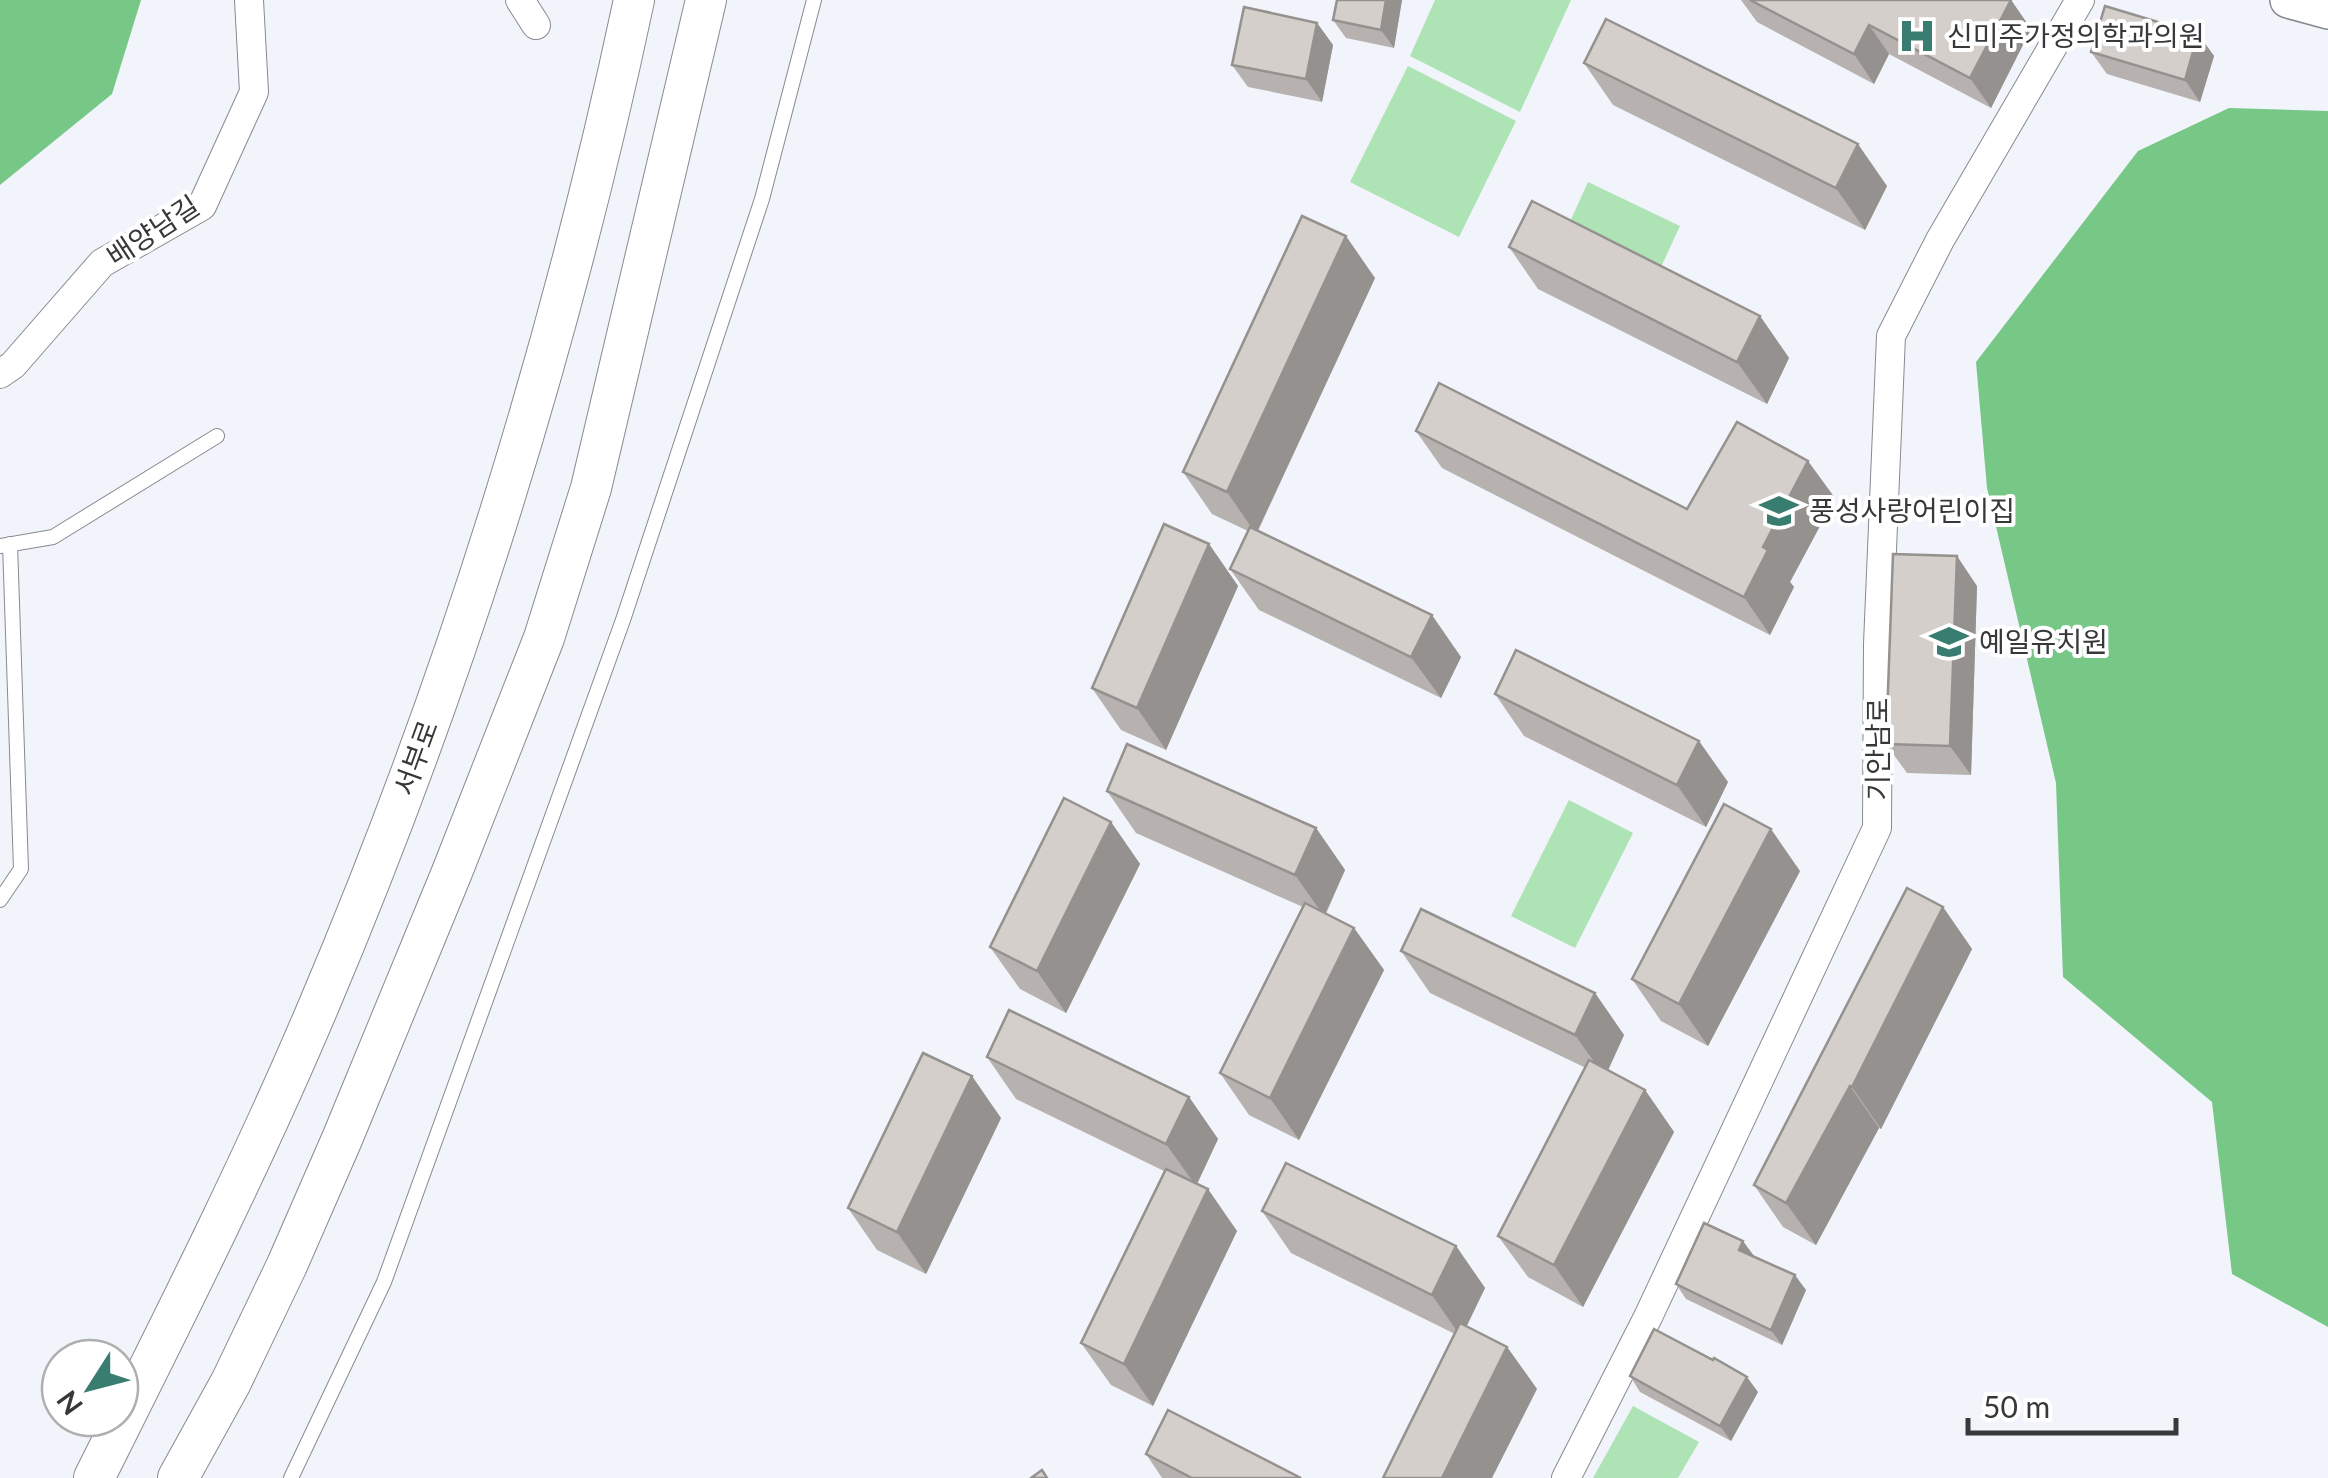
<svg xmlns="http://www.w3.org/2000/svg" width="2328" height="1478" font-family="Lato,'Noto Sans KR',sans-serif">
	<style>
		.green { fill: #aee3b6 }
		.forest { fill: #77c787 }
		.lines { fill: none; stroke-linecap: round; stroke-linejoin: round }
		.service-casing { stroke: #888a8f; stroke-width: 16 }
		.minor-casing { stroke: #888a8f; stroke-width: 30 }
		.tertiary-casing { stroke: #888a8f; stroke-width: 38 }
		.secondary-casing { stroke: #888a8f; stroke-width: 42 }
		.service { stroke: #fff; stroke-width: 14 }
		.minor { stroke: #fff; stroke-width: 28 }
		.tertiary { stroke: #fff; stroke-width: 35 }
		.secondary { stroke: #fff; stroke-width: 40 }
		.wall { fill: #b7b2af }
		.shaded-wall { fill: #95918e }
		.building { fill: #d5cfcb; stroke: #95918e; stroke-width: 2.5 }
		.labels { text-anchor: middle; stroke-width: 8; stroke-linejoin: round; paint-order: stroke }
		.poi-label { font-size: 28px; fill: #37383a; stroke: #fff; text-anchor: start }
		.street-label { font-size: 28px; fill: #37383a; stroke: #fff }
	</style>
	<rect width="100%" height="100%" fill="#f1f4fa"/>
	<!-- green -->
	<g class="green">
		<path d="M 1435,0 L 1571,0 L 1520,112 L 1410,56 Z"/>
		<path d="M 1408,66 L 1516,121 L 1459,237 L 1350,182 Z"/>
		<path d="M 1588,182 L 1680,226 L 1655,280 L 1563,237 Z"/>
		<path d="M 1569,800 L 1633,833 L 1575,948 L 1511,916 Z"/>
		<path d="M 1633,1406 L 1699,1442 L 1678,1478 L 1593,1478 Z"/>
	</g>
	<!-- forest -->
	<g class="forest">
		<path d="M 0,0 L 141,0 L 112,94 L 0,185 Z"/>
		<path d="M 2229,108 L 2328,111 L 2328,1327 L 2232,1274 L 2212,1102 L 2063,977 L 2056,783 L 1987,488 L 1976,362 L 2138,151 Z"/>
	</g>
	<g class="lines">
		<!-- service casing -->
		<g class="service-casing">
			<g id="service">
				<path d="M 0,546 L 53,537 L 217,436"/>
				<path d="M 0,900 L 21,869 L 10,544"/>
				<path d="M 291,1478 L 384,1282 L 623,620 L 762,199 L 814,0"/>
			</g>
		</g>
		<!-- minor casing -->
		<g class="minor-casing">
			<g id="minor">
				<path d="M 520,0 L 536,25"/>
				<path d="M 0,374 L 13,365 L 102,263 L 202,206 L 254,92 L 249,0"/>
				<path d="M 1566,1478 L 1648,1317 L 1877,828 L 1878,644 L 1891,336 L 1940,240 L 2080,0"/>
			</g>
		</g>
		<!-- tertiary casing -->
		<g class="tertiary-casing">
			<path id="tertiary" d="M 2288,0 L 2328,11"/>
		</g>
		<!-- secondary casing -->
		<g class="secondary-casing">
			<g id="secondary">
				<path d="M 94,1478 C 172,1322 251,1166 319,1005 C 456,682 561,344 634,0"/>
				<path d="M 178,1478 L 231,1382 L 287,1265 L 342,1139 L 452,872 L 544,638 L 591,488 L 706,0"/>
			</g>
		</g>
		<!-- service -->
		<use href="#service" class="service"/>
		<!-- minor -->
		<use href="#minor" class="minor"/>
		<!-- tertiary -->
		<use href="#tertiary" class="tertiary"/>
		<!-- secondary -->
		<use href="#secondary" class="secondary"/>
	</g>
	<!-- wall -->
	<g class="wall">
		<path d="M 1337,0 L 1402,0 L 1394,48 L 1346,38 L 1333,20 Z"/>
		<path d="M 1741,0 L 2011,0 L 2031,29 L 1991,108 L 1889,54 L 1874,84 L 1757,22 Z"/>
		<path d="M 1317,23 L 1333,45 L 1322,102 L 1248,87 L 1232,65 Z"/>
		<path d="M 2198,34 L 2214,56 L 2200,102 L 2107,74 L 2091,52 Z"/>
		<path d="M 1584,63 L 1887,186 L 1865,230 L 1613,105 Z"/>
		<path d="M 1509,247 L 1760,316 L 1789,358 L 1767,404 L 1538,289 Z"/>
		<path d="M 1375,278 L 1258,531 L 1461,657 L 1441,698 L 1259,610 L 1230,569 L 1248,531 L 1212,514 L 1183,472 Z"/>
		<path d="M 1416,431 L 1687,509 L 1835,498 L 1790,582 L 1794,587 L 1770,635 L 1442,468 Z"/>
		<path d="M 1209,544 L 1238,586 L 1166,750 L 1121,730 L 1092,688 Z"/>
		<path d="M 1977,586 L 1971,775 L 1907,773 L 1886,744 Z"/>
		<path d="M 1495,694 L 1728,782 L 1706,827 L 1524,736 Z"/>
		<path d="M 1107,791 L 1316,828 L 1345,870 L 1326,914 L 1354,928 L 1384,970 L 1299,1140 L 1249,1115 L 1220,1073 L 1303,907 L 1136,833 Z"/>
		<path d="M 1111,822 L 1140,864 L 1066,1013 L 1020,989 L 990,947 Z"/>
		<path d="M 1800,871 L 1708,1046 L 1661,1021 L 1632,979 Z"/>
		<path d="M 1943,907 L 1972,949 L 1881,1129 L 1879,1128 L 1816,1245 L 1783,1227 L 1754,1185 Z"/>
		<path d="M 1401,951 L 1595,993 L 1624,1035 L 1608,1070 L 1645,1090 L 1674,1132 L 1583,1307 L 1528,1277 L 1498,1236 L 1586,1068 L 1430,993 Z"/>
		<path d="M 987,1057 L 1189,1097 L 1218,1139 L 1197,1184 L 1237,1231 L 1153,1406 L 1111,1385 L 1081,1343 L 1164,1171 L 1016,1099 Z"/>
		<path d="M 1001,1118 L 926,1274 L 877,1250 L 848,1208 Z"/>
		<path d="M 1262,1211 L 1456,1246 L 1485,1288 L 1467,1326 L 1507,1347 L 1537,1389 L 1455,1334 L 1291,1253 Z"/>
		<path d="M 1754,1256 L 1806,1290 L 1782,1345 L 1686,1299 L 1676,1284 Z"/>
		<path d="M 1630,1376 L 1758,1392 L 1731,1441 L 1640,1392 Z"/>
		<path d="M 1146,1454 L 1301,1478 L 1162,1478 Z"/>
	</g>
	<!-- shaded-wall -->
	<g class="shaded-wall">
		<path d="M 1386,0 L 1402,0 L 1394,48 L 1381,30 Z"/>
		<path d="M 2011,0 L 2031,29 L 1991,108 L 1970,78 Z"/>
		<path d="M 1317,23 L 1333,45 L 1322,102 L 1306,79 Z"/>
		<path d="M 1869,25 L 1889,54 L 1874,84 L 1854,54 Z"/>
		<path d="M 2198,34 L 2214,56 L 2200,102 L 2185,80 Z"/>
		<path d="M 1858,144 L 1887,186 L 1865,230 L 1836,188 Z"/>
		<path d="M 1346,236 L 1375,278 L 1256,534 L 1227,492 Z"/>
		<path d="M 1760,316 L 1789,358 L 1767,404 L 1737,362 Z"/>
		<path d="M 1808,461 L 1835,498 L 1790,582 L 1794,587 L 1770,635 L 1744,597 L 1763,547 Z"/>
		<path d="M 1209,544 L 1238,586 L 1166,750 L 1137,708 Z"/>
		<path d="M 1957,556 L 1977,586 L 1971,775 L 1950,746 Z"/>
		<path d="M 1432,615 L 1461,657 L 1441,698 L 1411,657 Z"/>
		<path d="M 1699,741 L 1728,782 L 1706,827 L 1677,785 Z"/>
		<path d="M 1111,822 L 1140,864 L 1066,1013 L 1037,971 Z"/>
		<path d="M 1316,828 L 1345,870 L 1324,916 L 1295,875 Z"/>
		<path d="M 1771,829 L 1800,871 L 1708,1046 L 1679,1004 Z"/>
		<path d="M 1943,907 L 1972,949 L 1881,1129 L 1852,1087 Z"/>
		<path d="M 1354,928 L 1384,970 L 1299,1140 L 1270,1098 Z"/>
		<path d="M 1595,993 L 1624,1035 L 1605,1077 L 1575,1035 Z"/>
		<path d="M 972,1076 L 1001,1118 L 926,1274 L 897,1232 Z"/>
		<path d="M 1850,1086 L 1879,1128 L 1816,1245 L 1786,1203 Z"/>
		<path d="M 1645,1090 L 1674,1132 L 1583,1307 L 1554,1265 Z"/>
		<path d="M 1189,1097 L 1218,1139 L 1196,1186 L 1166,1144 Z"/>
		<path d="M 1208,1189 L 1237,1231 L 1153,1406 L 1124,1364 Z"/>
		<path d="M 1743,1241 L 1754,1256 L 1739,1250 Z"/>
		<path d="M 1456,1246 L 1485,1288 L 1461,1337 L 1432,1295 Z"/>
		<path d="M 1795,1275 L 1806,1290 L 1782,1345 L 1771,1330 Z"/>
		<path d="M 1507,1347 L 1537,1389 L 1492,1478 L 1442,1478 Z"/>
		<path d="M 1747,1377 L 1758,1392 L 1731,1441 L 1720,1426 Z"/>
	</g>
	<!-- building -->
	<g class="building">
		<path d="M 1337,0 L 1386,0 L 1381,30 L 1333,20 Z"/>
		<path d="M 1750,0 L 2011,0 L 1970,78 L 1869,25 L 1854,54 Z"/>
		<path d="M 2105,6 L 2198,34 L 2185,80 L 2091,52 Z"/>
		<path d="M 1244,7 L 1317,23 L 1306,79 L 1232,65 Z"/>
		<path d="M 1606,19 L 1858,144 L 1836,188 L 1584,63 Z"/>
		<path d="M 1532,201 L 1760,316 L 1737,362 L 1509,247 Z"/>
		<path d="M 1302,216 L 1346,236 L 1227,492 L 1183,472 Z"/>
		<path d="M 1439,383 L 1687,509 L 1737,422 L 1808,461 L 1763,547 L 1768,550 L 1744,597 L 1416,431 Z"/>
		<path d="M 1164,524 L 1209,544 L 1137,708 L 1092,688 Z"/>
		<path d="M 1250,527 L 1432,615 L 1411,657 L 1230,569 Z"/>
		<path d="M 1893,554 L 1957,556 L 1950,746 L 1886,744 Z"/>
		<path d="M 1516,650 L 1699,741 L 1677,785 L 1495,694 Z"/>
		<path d="M 1127,744 L 1316,828 L 1295,875 L 1107,791 Z"/>
		<path d="M 1064,798 L 1111,822 L 1037,971 L 990,947 Z"/>
		<path d="M 1724,804 L 1771,829 L 1679,1004 L 1632,979 Z"/>
		<path d="M 1907,888 L 1943,907 L 1852,1087 L 1850,1086 L 1786,1203 L 1754,1185 Z"/>
		<path d="M 1305,903 L 1354,928 L 1270,1098 L 1220,1073 Z"/>
		<path d="M 1421,909 L 1595,993 L 1575,1035 L 1401,951 Z"/>
		<path d="M 1009,1010 L 1189,1097 L 1166,1144 L 987,1057 Z"/>
		<path d="M 923,1053 L 972,1076 L 897,1232 L 848,1208 Z"/>
		<path d="M 1589,1060 L 1645,1090 L 1554,1265 L 1498,1236 Z"/>
		<path d="M 1286,1163 L 1456,1246 L 1432,1295 L 1262,1211 Z"/>
		<path d="M 1166,1169 L 1208,1189 L 1124,1364 L 1081,1343 Z"/>
		<path d="M 1704,1223 L 1743,1241 L 1739,1250 L 1795,1275 L 1771,1330 L 1676,1284 Z"/>
		<path d="M 1460,1323 L 1507,1347 L 1442,1478 L 1383,1478 Z"/>
		<path d="M 1654,1329 L 1713,1360 L 1714,1358 L 1747,1377 L 1720,1426 L 1630,1376 Z"/>
		<path d="M 1168,1410 L 1301,1478 L 1192,1478 L 1146,1454 Z"/>
		<path d="M 1042,1470 L 1047,1478 L 1031,1478 Z"/>
	</g>
	<!-- icons -->
	<defs>
		<g id="hospital-bare" transform="scale(3)"><path d="M-5-5h3v3.5h4V-5h3V5h-3V1.5h-4V5h-3Z" fill="#397d70" stroke="#fff" stroke-width="2.5" paint-order="stroke"/></g>
		<g id="school-bare" transform="scale(3)"><path d="M0-5L7-2L0 1L-7-2ZM-4 1L0 2.5L4 1V4Q0 6-4 4Z" fill="#397d70" stroke="#fff" stroke-width="2.5" paint-order="stroke"/></g>
	</defs>
	<g fill-rule="evenodd">
		<use href="#hospital-bare" x="1917" y="36"/>
		<use href="#school-bare" x="1779" y="511"/>
		<use href="#school-bare" x="1949" y="642"/>
	</g>
	<g class="labels">
		<!-- poi labels -->
		<g class="poi-label">
			<text x="1947" y="46">신미주가정의학과의원</text>
			<text x="1809" y="521">풍성사랑어린이집</text>
			<text x="1979" y="652">예일유치원</text>
		</g>
		<!-- street labels -->
		<g class="street-label">
			<text transform="translate(153 231) rotate(-33)" y="10">배양남길</text>
			<text transform="translate(1878 749) rotate(-90)" y="10">기안남로</text>
			<text transform="translate(416 758) rotate(-70)" y="10">서부로</text>
		</g>
	</g>
	<!-- north arrow -->
	<g transform="translate(90 1388) rotate(234)"><circle r="48" fill="#ffffff" stroke="#afafb0" stroke-width="2.5"/>
	<path d="M0-8L18 38L0 25L-18 38Z" fill="#397d70"/>
	<text y="-15" font-size="28" font-weight="bold" text-anchor="middle" fill="#37383a">N</text>
	</g>
	<!-- scale -->
	<path d="M1968 1418v15h208v-15" fill="none" stroke="#37383a" stroke-width="5"/>
	<text x="1983" y="1418" font-size="30" fill="#37383a" stroke="#ffffff" stroke-width="8" paint-order="stroke">50 m</text>
</svg>
